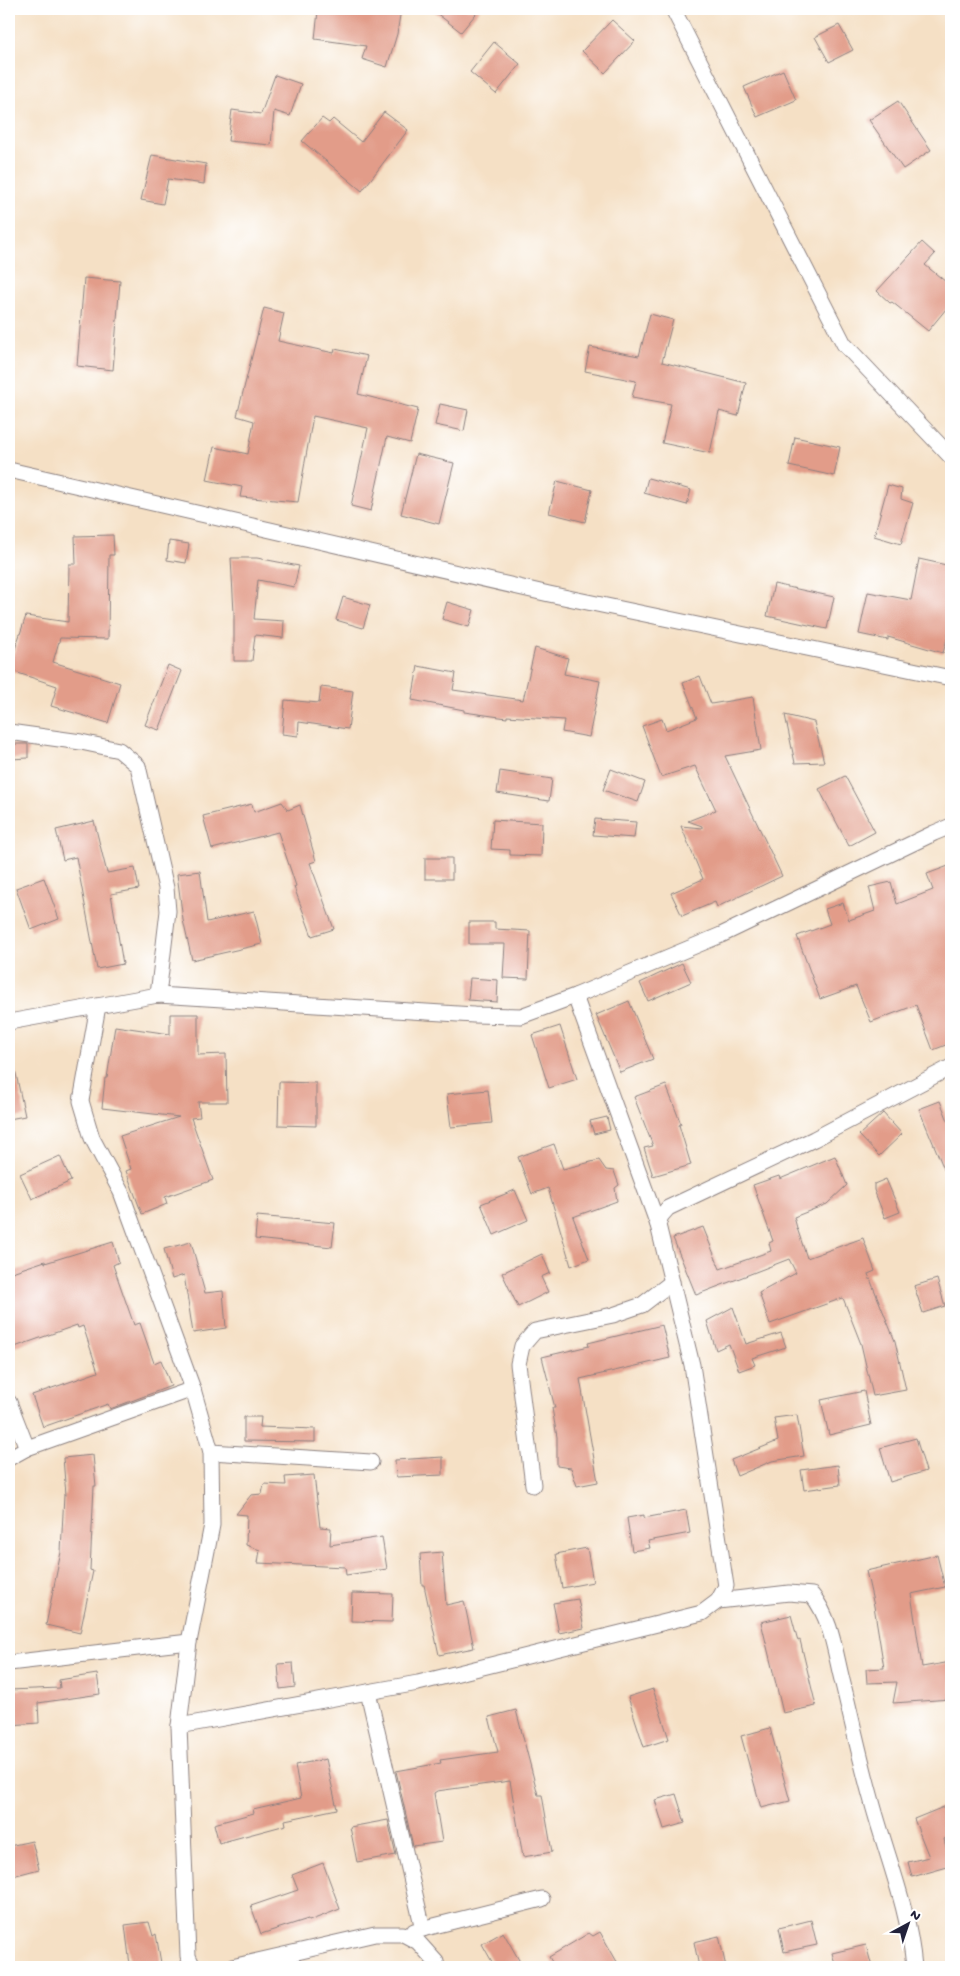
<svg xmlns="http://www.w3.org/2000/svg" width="960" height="1976" font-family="'Gochi Hand',sans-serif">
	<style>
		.building { fill: #e29c89 }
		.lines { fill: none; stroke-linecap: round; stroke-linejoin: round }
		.street-casing { stroke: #8c8180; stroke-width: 17 }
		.street { stroke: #fff; stroke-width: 15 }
	</style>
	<rect width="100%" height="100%" fill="#fff"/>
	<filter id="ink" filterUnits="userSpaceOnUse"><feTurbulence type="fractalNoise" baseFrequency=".02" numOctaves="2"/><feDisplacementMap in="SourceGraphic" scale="10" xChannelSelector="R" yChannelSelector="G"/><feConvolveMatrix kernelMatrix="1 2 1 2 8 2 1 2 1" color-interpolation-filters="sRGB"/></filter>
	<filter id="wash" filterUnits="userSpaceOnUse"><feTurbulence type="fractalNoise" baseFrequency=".0096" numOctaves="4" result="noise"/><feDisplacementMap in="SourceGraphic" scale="20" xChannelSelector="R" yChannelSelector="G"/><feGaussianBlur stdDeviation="1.12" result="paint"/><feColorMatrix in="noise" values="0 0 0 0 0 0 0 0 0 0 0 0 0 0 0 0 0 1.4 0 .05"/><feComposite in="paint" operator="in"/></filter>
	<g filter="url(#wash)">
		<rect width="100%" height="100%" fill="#f5e0c5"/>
		<g id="blocks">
			<!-- building -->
			<g class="building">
				<path d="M 334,9 L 401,9 L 397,34 L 387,67 L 362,59 L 366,46 L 315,39 L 318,11 L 334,13 Z"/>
				<path d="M 431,9 L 480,9 L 461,32 Z"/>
				<path d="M 612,20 L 635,41 L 605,73 L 582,51 Z"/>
				<path d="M 839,25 L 853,50 L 829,62 L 815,37 Z"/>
				<path d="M 494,42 L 520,64 L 496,94 L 470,72 Z"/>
				<path d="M 783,70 L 796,100 L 757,117 L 744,87 Z"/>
				<path d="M 275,75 L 301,84 L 290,116 L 274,111 L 271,145 L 228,141 L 232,110 L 261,114 Z"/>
				<path d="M 898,101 L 931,150 L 903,169 L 869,120 Z"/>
				<path d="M 384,112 L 408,130 L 362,191 L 302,141 L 322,118 L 329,123 L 333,119 L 361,142 Z"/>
				<path d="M 152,155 L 206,164 L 204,184 L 168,179 L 163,204 L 141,200 Z"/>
				<path d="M 922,242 L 935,254 L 925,265 L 951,286 L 951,303 L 928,331 L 892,302 L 890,303 L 877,291 Z"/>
				<path d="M 84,278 L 120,281 L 113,370 L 77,366 Z"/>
				<path d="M 264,308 L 284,313 L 278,341 L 334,353 L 335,349 L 367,356 L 358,394 L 418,409 L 410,443 L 387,437 L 371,511 L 351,506 L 368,428 L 313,416 L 298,502 L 240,497 L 242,487 L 207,480 L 214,447 L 248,454 L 254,421 L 237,416 Z"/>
				<path d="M 650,314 L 673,320 L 662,362 L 746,383 L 738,416 L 719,411 L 710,453 L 662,443 L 671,404 L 632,397 L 636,381 L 585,371 L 590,347 L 639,356 Z"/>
				<path d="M 440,404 L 468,410 L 464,431 L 435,425 Z"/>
				<path d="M 795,437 L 840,447 L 834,476 L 789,466 Z"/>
				<path d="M 416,454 L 454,463 L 439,524 L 401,514 Z"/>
				<path d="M 648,478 L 691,490 L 687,505 L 644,493 Z"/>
				<path d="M 557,481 L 592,490 L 585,522 L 549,513 Z"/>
				<path d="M 888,485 L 902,489 L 901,499 L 913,503 L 901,544 L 874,536 Z"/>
				<path d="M 113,535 L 114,555 L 109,555 L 108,639 L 60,638 L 53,662 L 120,683 L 108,723 L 51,706 L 57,686 L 9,670 L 9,667 L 26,616 L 68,622 L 69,564 L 76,564 L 75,536 Z"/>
				<path d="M 169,541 L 189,544 L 186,563 L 167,560 Z"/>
				<path d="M 231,558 L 257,558 L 299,566 L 294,587 L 258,580 L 254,619 L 284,621 L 283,638 L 255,635 L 252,661 L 234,661 L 234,613 Z"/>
				<path d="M 919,559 L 951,566 L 951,625 L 943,653 L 888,637 L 888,640 L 859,634 L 868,592 L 911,600 Z"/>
				<path d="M 774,584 L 834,597 L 827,629 L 767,616 Z"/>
				<path d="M 343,597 L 370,605 L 363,628 L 336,620 Z"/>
				<path d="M 447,602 L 474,610 L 469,627 L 442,619 Z"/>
				<path d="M 535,648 L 568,658 L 564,674 L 600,681 L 589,737 L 562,732 L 564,720 L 507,716 L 507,718 L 464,712 L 464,710 L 412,700 L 418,666 L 456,673 L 453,690 L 523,700 Z"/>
				<path d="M 168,665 L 182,671 L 159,730 L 145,725 Z"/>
				<path d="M 700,676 L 711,704 L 753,697 L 761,750 L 725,756 L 782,876 L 717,907 L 715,902 L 682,916 L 671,893 L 703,879 L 681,826 L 702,828 L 702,826 L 688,821 L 716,810 L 695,766 L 661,777 L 642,726 L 662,719 L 666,730 L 697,718 L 683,683 Z"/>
				<path d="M 321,687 L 353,691 L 348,729 L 299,722 L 298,736 L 282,734 L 285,700 L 319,703 Z"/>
				<path d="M 785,715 L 814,722 L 824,762 L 795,763 Z"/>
				<path d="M 11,744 L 28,744 L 28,758 L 11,759 Z"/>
				<path d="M 611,769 L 645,782 L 638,802 L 603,790 Z"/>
				<path d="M 500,771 L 552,779 L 549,801 L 497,793 Z"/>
				<path d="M 845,776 L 875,832 L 849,846 L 819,789 Z"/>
				<path d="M 282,802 L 288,810 L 300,805 L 316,861 L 310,863 L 334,929 L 312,936 L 294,887 L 296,886 L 278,832 L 212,849 L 203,816 L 252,804 L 254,812 Z"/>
				<path d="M 595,819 L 636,822 L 634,838 L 593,835 Z"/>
				<path d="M 493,820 L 542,823 L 541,856 L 510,855 L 510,850 L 491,849 Z"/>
				<path d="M 94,821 L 107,873 L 135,868 L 139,889 L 111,894 L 123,964 L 97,969 L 76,857 L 63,860 L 56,830 Z"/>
				<rect x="425" y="858" width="27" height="21"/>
				<path d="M 951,865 L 951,1043 L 933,1050 L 916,1005 L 871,1022 L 856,986 L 820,999 L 797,936 L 830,924 L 825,909 L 843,903 L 849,920 L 875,911 L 869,887 L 891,882 L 897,904 L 933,890 L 927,874 Z"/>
				<path d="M 200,871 L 207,922 L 254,911 L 262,944 L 192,960 L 183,920 L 177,874 Z"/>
				<path d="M 44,878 L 59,919 L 31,930 L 16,888 Z"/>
				<path d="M 469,922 L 495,922 L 495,929 L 530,931 L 528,979 L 503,978 L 505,944 L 469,944 Z"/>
				<path d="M 682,963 L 691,982 L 648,1001 L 640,983 Z"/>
				<path d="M 470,978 L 498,980 L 497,1002 L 468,1000 Z"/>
				<path d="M 629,1001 L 653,1059 L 620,1072 L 596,1015 Z"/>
				<path d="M 170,1014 L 198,1014 L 198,1055 L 226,1054 L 227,1102 L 198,1102 L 200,1117 L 191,1118 L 213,1180 L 165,1197 L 167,1204 L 142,1214 L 126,1171 L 131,1169 L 120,1136 L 179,1117 L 102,1108 L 105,1078 L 107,1078 L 115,1026 L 170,1034 Z"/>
				<path d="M 560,1026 L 577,1079 L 549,1088 L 532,1035 Z"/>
				<path d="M 9,1069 L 15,1069 L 25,1116 L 9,1119 Z"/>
				<path d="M 279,1082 L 316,1083 L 316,1126 L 278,1125 Z"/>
				<path d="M 666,1085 L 681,1124 L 679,1125 L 691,1165 L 653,1176 L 644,1148 L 653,1146 L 634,1097 Z"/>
				<path d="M 488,1090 L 492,1123 L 451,1127 L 447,1094 Z"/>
				<path d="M 940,1101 L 951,1128 L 951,1186 L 919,1109 Z"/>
				<path d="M 883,1113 L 902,1134 L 879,1156 L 859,1135 Z"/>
				<path d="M 607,1117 L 610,1130 L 594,1134 L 590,1121 Z"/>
				<path d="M 554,1144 L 563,1169 L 599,1160 L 606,1170 L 614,1171 L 619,1185 L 615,1188 L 617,1201 L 573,1217 L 589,1259 L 571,1266 L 548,1188 L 532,1194 L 518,1157 Z"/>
				<path d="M 60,1156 L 71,1181 L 32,1199 L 20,1174 Z"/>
				<path d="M 835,1156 L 847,1185 L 827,1204 L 794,1217 L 797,1228 L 807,1258 L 863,1238 L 875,1271 L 868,1274 L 895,1341 L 906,1390 L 873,1396 L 861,1344 L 843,1298 L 770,1324 L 759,1293 L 796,1273 L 789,1259 L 696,1295 L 673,1238 L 703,1227 L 720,1269 L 771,1251 L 769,1243 L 773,1241 L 753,1185 L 779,1176 L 780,1179 Z"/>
				<path d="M 886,1179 L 900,1212 L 885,1218 L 874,1190 L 874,1184 Z"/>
				<path d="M 515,1190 L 528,1220 L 494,1235 L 481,1204 Z"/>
				<path d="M 257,1216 L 335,1223 L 332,1247 L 255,1239 Z"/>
				<path d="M 113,1242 L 119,1262 L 113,1265 L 134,1325 L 140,1323 L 154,1363 L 161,1360 L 171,1386 L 110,1409 L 108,1404 L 43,1427 L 32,1395 L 98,1372 L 83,1326 L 78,1328 L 77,1325 L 9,1349 L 9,1273 L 45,1261 L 45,1263 Z"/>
				<path d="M 191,1242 L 205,1293 L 223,1291 L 226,1328 L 193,1333 L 184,1275 L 172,1279 L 164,1249 Z"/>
				<path d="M 542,1254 L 550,1273 L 541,1277 L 548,1292 L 518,1307 L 502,1273 Z"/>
				<path d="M 937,1279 L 945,1306 L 923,1313 L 914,1286 Z"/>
				<path d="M 733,1307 L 746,1344 L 781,1333 L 786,1347 L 752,1358 L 755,1365 L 739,1371 L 729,1344 L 716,1350 L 707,1321 Z"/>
				<path d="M 662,1325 L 670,1358 L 580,1379 L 598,1482 L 577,1486 L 571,1468 L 557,1466 L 557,1437 L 552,1408 L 555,1408 L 542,1357 L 589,1346 L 588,1343 Z"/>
				<path d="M 864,1391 L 871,1425 L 829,1435 L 821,1400 Z"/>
				<path d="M 797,1415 L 804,1456 L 772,1461 L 737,1476 L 731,1460 L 778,1441 L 774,1418 Z"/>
				<path d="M 244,1417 L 261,1417 L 260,1427 L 315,1429 L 315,1442 L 244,1441 Z"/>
				<path d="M 916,1438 L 926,1471 L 890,1482 L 880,1448 Z"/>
				<path d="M 93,1455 L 96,1486 L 94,1486 L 90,1570 L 93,1571 L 80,1633 L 46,1625 L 61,1552 L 64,1494 L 66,1495 L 63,1458 Z"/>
				<path d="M 443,1457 L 443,1475 L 396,1477 L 395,1460 Z"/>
				<path d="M 838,1465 L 840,1485 L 804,1490 L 801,1470 Z"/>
				<path d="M 314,1475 L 320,1527 L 331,1528 L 330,1545 L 382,1537 L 387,1569 L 346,1575 L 345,1567 L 258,1563 L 260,1550 L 246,1545 L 247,1515 L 236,1514 L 251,1495 L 262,1494 L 264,1484 L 286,1485 L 285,1477 Z"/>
				<path d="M 686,1510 L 690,1533 L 648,1541 L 650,1548 L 632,1551 L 627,1518 L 644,1515 L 644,1518 Z"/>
				<path d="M 587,1548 L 593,1582 L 562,1588 L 556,1554 Z"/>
				<path d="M 442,1552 L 446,1605 L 464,1601 L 474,1648 L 439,1655 L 424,1585 L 422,1585 L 420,1554 Z"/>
				<path d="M 937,1555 L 945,1587 L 911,1594 L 922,1667 L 951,1662 L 951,1699 L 893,1703 L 897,1682 L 867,1683 L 866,1669 L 884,1668 L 874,1606 L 866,1571 Z"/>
				<path d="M 352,1593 L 393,1594 L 392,1622 L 351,1621 Z"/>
				<path d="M 578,1599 L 584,1628 L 559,1633 L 553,1603 Z"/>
				<path d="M 791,1615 L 798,1641 L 800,1640 L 816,1706 L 783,1713 L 761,1622 Z"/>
				<path d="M 293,1663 L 295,1687 L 280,1689 L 278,1664 Z"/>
				<path d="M 97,1674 L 100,1694 L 38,1703 L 39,1723 L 9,1725 L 9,1690 L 60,1688 L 59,1680 Z"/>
				<path d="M 653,1689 L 669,1739 L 644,1747 L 628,1697 Z"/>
				<path d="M 516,1710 L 538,1795 L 542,1795 L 552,1852 L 523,1857 L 510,1781 L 437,1791 L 434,1793 L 442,1842 L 413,1846 L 396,1771 L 441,1763 L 440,1760 L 498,1752 L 489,1717 Z"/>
				<path d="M 770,1728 L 790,1801 L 761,1808 L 741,1736 Z"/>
				<path d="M 326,1759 L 337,1809 L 285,1820 L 286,1825 L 219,1843 L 214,1824 L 254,1813 L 253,1809 L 301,1798 L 295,1765 Z"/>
				<path d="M 676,1794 L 685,1823 L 664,1829 L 655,1800 Z"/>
				<path d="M 951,1804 L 951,1836 L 944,1839 L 951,1866 L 912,1877 L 908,1862 L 929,1857 L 914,1819 Z"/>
				<path d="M 388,1820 L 396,1855 L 357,1862 L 350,1827 Z"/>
				<path d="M 32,1841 L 39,1869 L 9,1877 L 9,1846 Z"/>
				<path d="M 323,1863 L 340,1909 L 309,1921 L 308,1919 L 261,1934 L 251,1906 L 298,1890 L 292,1875 Z"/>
				<path d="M 811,1920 L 817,1945 L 784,1952 L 779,1928 Z"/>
				<path d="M 149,1922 L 153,1936 L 156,1934 L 161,1963 L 130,1965 L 125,1925 Z"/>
				<path d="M 503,1932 L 523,1967 L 495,1967 L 482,1944 Z"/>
				<path d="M 600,1932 L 620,1967 L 555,1967 L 549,1957 L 589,1933 L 593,1936 Z"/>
				<path d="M 719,1936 L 726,1967 L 699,1967 L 694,1942 Z"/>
				<path d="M 866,1945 L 872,1967 L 836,1967 L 832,1953 Z"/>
			</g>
		</g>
	</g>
	<g filter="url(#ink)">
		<use href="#blocks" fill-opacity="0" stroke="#8c8180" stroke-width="1"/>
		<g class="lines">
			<!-- street casing -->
			<g class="street-casing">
				<g id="street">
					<path d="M 673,9 L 844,344 L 951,457"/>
					<path d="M 9,470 L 549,594 L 951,678"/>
					<path d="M 9,732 L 81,742 L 119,750 L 138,766 L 166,888 L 168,911 L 158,995"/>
					<path d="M 575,996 L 658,1225"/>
					<path d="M 98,1006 L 81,1101 L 92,1138 L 121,1192 L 193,1389 L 211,1452 L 212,1525 L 189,1642 L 179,1726 L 188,1956 L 193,1967"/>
					<path d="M 9,1022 L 158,995 L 474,1015 L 521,1016 L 575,996 L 721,935 L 934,833 L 951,826"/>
					<path d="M 9,1402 L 27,1448"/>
					<path d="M 211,1452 L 371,1462"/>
					<path d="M 9,1458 L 27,1448 L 193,1389"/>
					<path d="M 533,1485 L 518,1364 L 522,1346 L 535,1331 L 613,1315 L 642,1305 L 672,1282"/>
					<path d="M 718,1601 L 789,1593 L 812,1595 C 831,1618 835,1652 842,1680 C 852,1720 860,1759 871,1798 C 886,1855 909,1908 914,1967"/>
					<path d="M 9,1663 L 189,1642"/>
					<path d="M 368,1692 L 423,1929"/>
					<path d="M 179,1726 L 418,1683 L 702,1613 L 718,1601 L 726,1586 L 692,1365 L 658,1225 L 661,1216 L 668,1208 L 814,1139 L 951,1067"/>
					<path d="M 414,1931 L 542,1899"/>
					<path d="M 232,1967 L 375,1934 L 403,1934 L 418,1942 L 436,1962 L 437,1967"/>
				</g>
			</g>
			<!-- street -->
			<use href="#street" class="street"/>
		</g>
	</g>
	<!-- margin -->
	<rect width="960" height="1976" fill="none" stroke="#fff" stroke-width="30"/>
	<!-- north arrow -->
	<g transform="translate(908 1924) rotate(40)" stroke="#ffffff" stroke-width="4" paint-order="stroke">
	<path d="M0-4L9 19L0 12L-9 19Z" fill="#22223b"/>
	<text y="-8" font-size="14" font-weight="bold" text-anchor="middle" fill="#22223b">N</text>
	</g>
</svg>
